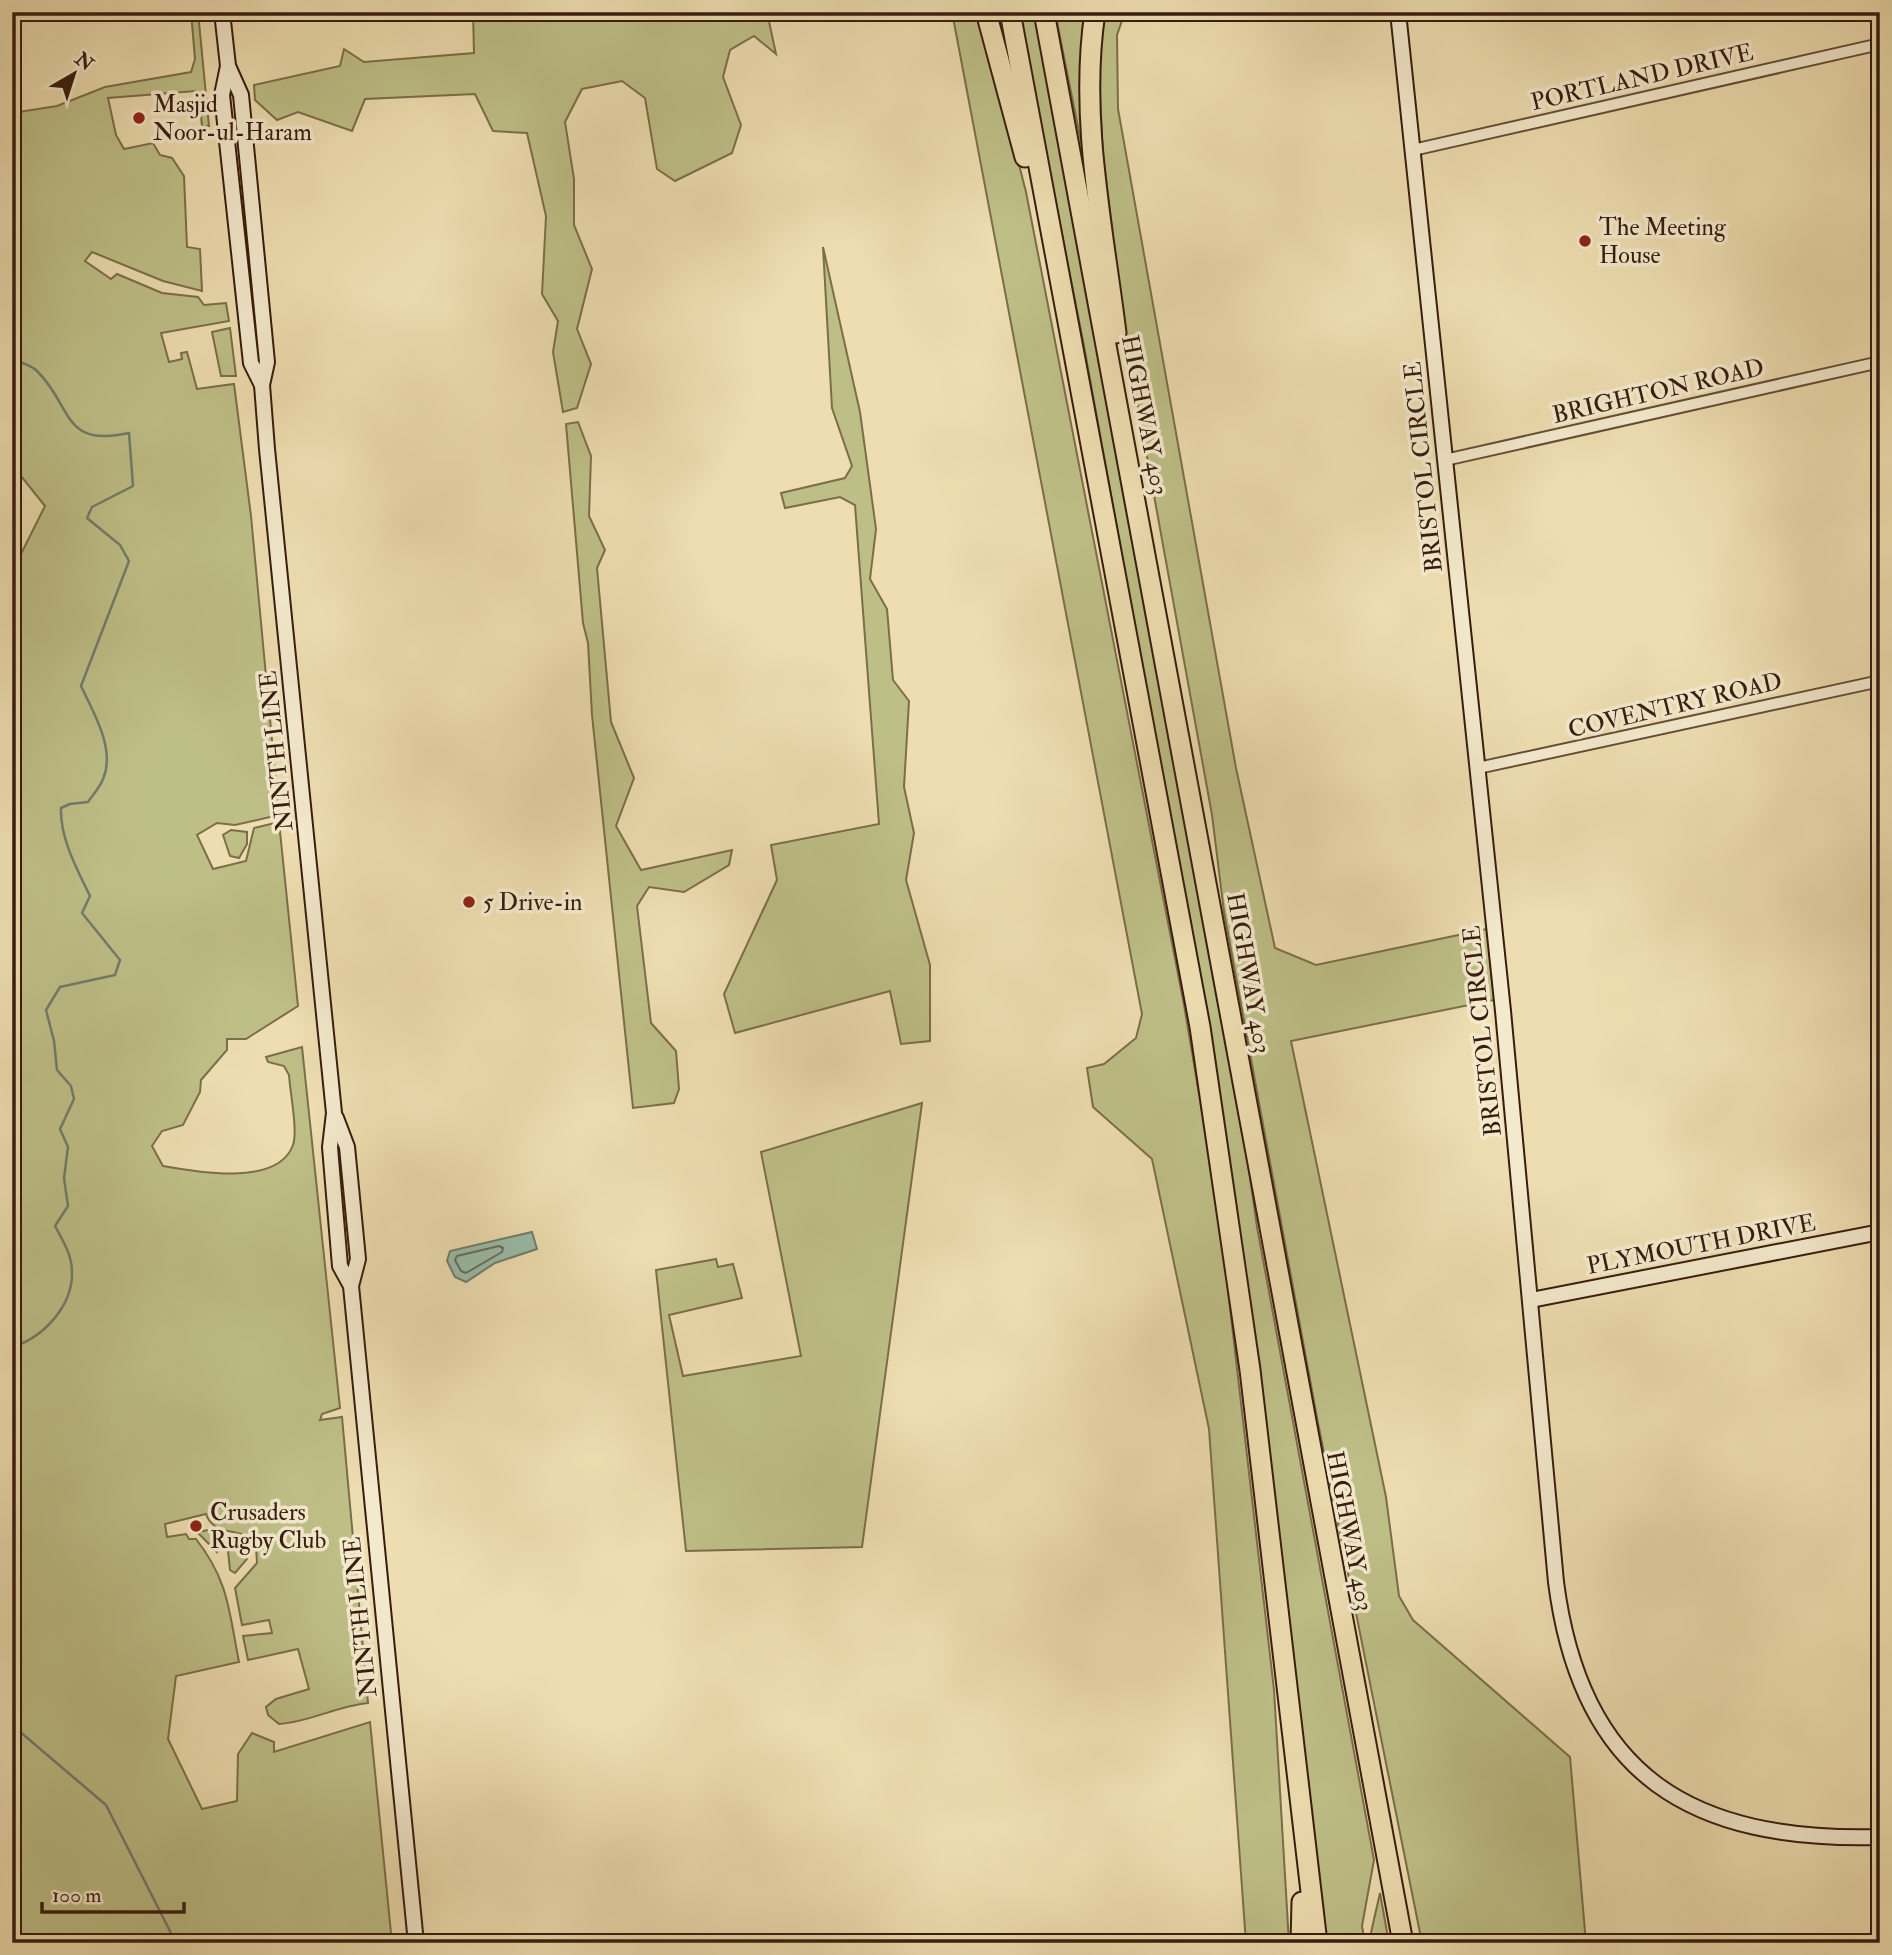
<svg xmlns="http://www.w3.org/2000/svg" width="1892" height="1955" font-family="'IM FELL Double Pica',serif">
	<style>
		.green { fill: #bebf87; stroke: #7b6e4a; stroke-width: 2 }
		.water { fill: #99bca9; stroke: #727c6b; stroke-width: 2 }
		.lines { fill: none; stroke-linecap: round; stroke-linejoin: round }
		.shore { stroke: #686c5c; stroke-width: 2 }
		.stream { stroke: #727c6b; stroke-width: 2.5 }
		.street-casing { stroke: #654c36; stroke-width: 14 }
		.secondary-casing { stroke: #381c0e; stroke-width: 18 }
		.highway-casing { stroke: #381c0e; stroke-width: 23 }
		.street { stroke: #f3e9cc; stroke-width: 10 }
		.secondary { stroke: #f3e9cc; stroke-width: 14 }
		.highway { stroke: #edddb0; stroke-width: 19 }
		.poi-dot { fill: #8f2418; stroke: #f3e9cc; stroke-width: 2.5 }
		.labels { text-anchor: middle; stroke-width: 7; stroke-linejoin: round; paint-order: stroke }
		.street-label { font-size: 24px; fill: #381c0e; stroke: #f3e9cc }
		.poi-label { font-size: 24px; fill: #381c0e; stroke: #f3e9cc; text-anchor: start }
	</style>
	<rect width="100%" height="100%" fill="#edddb0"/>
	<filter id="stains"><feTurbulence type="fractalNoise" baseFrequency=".00286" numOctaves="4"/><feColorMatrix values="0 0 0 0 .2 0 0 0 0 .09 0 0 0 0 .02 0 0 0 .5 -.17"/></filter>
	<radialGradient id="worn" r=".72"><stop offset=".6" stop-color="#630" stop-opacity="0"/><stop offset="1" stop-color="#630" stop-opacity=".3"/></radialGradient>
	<!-- green -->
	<g class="green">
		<path d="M 191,12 L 198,12 L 209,126 L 202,126 L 199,97 L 196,91 L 108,98 L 116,135 L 124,149 L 153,143 L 160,155 L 172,158 L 184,176 L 187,247 L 200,249 L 202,291 L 163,281 L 92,252 L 85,261 L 111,279 L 117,274 L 162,293 L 198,297 L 204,305 L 226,303 L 229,321 L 161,333 L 169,362 L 182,359 L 181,353 L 187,352 L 197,389 L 234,384 L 251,516 L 279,815 L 235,825 L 217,823 L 197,835 L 213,869 L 246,861 L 254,828 L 279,822 L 298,1006 L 246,1039 L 227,1039 L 227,1050 L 201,1080 L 200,1092 L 183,1125 L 162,1131 L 152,1146 L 163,1166 C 196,1172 278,1187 293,1145 C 298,1131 290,1092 289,1075 L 284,1066 L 268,1062 L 266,1057 L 302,1047 L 340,1408 L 322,1414 L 320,1420 L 342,1417 L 368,1703 C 337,1706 310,1722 279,1724 L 268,1715 L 266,1707 L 276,1699 L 309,1689 L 298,1649 L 248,1660 L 243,1636 L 272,1633 L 269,1620 L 242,1625 L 235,1588 L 257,1563 L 256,1547 C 253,1543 248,1537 244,1535 C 230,1530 212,1532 206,1514 L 165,1524 L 167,1537 L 186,1534 L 189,1539 L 196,1539 C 229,1581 229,1612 239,1662 L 176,1676 L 168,1739 L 202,1809 L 237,1801 L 238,1754 L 252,1733 L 274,1742 L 274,1752 L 370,1722 L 392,1943 L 12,1943 L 12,572 L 45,506 L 12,465 L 12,113 L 57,106 L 105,87 L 191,72 L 195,59 Z"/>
		<path d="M 473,12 L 767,12 L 776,54 L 754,36 L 730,50 L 723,77 L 741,125 L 732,153 L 675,181 L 657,169 L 645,98 L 622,81 L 582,89 L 565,122 L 574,179 L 574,225 L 592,269 L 577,329 L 591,364 L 577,408 L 563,412 L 553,352 L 558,321 L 542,294 L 546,216 L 527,133 L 493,131 L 475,94 L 365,99 L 352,131 L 298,112 L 277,120 L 255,100 L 254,85 L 340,66 L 344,49 L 364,62 L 474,53 Z"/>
		<path d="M 952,12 L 980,12 L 1026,192 L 1184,1005 L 1219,1212 L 1274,1690 L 1289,1943 L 1246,1943 L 1209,1429 L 1152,1159 L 1093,1107 L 1087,1068 L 1104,1064 L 1136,1038 L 1142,1014 Z"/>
		<path d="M 1018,12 L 1035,12 L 1241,1112 L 1257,1227 L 1374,1860 L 1362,1926 L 1365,1943 L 1324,1943 L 1223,1116 L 1084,346 Z"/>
		<path d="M 1055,12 L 1088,12 L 1080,73 L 1086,167 Z"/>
		<path d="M 1105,12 L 1125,12 L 1117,35 L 1118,109 L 1236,768 L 1275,948 L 1316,965 L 1487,929 L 1494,1000 L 1291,1041 L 1386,1497 L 1399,1596 L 1413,1620 L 1570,1757 L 1586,1943 L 1422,1943 L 1318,1423 L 1224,912 L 1212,815 L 1126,341 L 1103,154 L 1098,61 Z"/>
		<path d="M 823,247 L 860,412 L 876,529 L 870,579 L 887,609 L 893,680 L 909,701 L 904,787 L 914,833 L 906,880 L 930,965 L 930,1041 L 901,1044 L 890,991 L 735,1033 L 724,994 L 777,880 L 771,845 L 879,824 L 855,505 L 840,497 L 785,508 L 781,493 L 845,478 L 852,466 L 832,408 Z"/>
		<path d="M 230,328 L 236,376 L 221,376 L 212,332 Z"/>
		<path d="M 578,422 L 591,456 L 589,516 L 605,550 L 597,568 L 611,722 L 634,778 L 616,826 L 641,870 L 732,850 L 729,865 L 684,892 L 649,887 L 637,906 L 651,1023 L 676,1051 L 679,1089 L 674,1103 L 633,1108 L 592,715 L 588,643 L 583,623 L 566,424 Z"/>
		<path d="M 231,830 L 247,832 L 247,844 L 239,858 L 230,856 L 223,835 Z"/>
		<path d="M 922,1103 L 862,1547 L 686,1551 L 656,1270 L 716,1259 L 718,1267 L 733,1264 L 742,1298 L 669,1315 L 683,1376 L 801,1356 L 761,1152 Z"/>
		<path d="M 214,1529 L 222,1536 L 217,1552 L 197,1532 Z"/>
		<path d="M 235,1545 L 247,1551 L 247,1559 L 235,1573 L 230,1570 L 228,1551 Z"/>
		<path d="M 1380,1893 L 1389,1943 L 1371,1943 L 1370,1937 Z"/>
	</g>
	<!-- water -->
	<path class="water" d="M 532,1232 L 537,1249 L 495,1263 L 466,1282 L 455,1277 L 447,1261 L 450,1251 Z"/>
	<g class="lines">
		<!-- shore -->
		<path class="shore" d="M 499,1246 L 503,1248 L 502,1252 L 466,1273 L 461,1271 L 455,1260 L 457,1256 Z"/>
		<!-- stream -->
		<g class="stream">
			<path d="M 12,359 C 20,362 31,365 37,371 C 73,406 61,448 129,433 L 133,486 L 92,507 L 87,518 L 120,545 L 129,561 L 81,686 C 93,712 116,749 103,779 C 100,787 93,795 88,802 L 70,804 L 61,808 C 60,839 77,869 90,896 L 82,913 L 120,960 L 115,975 L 60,987 L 46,1010 L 54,1041 L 57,1070 L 71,1086 L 74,1099 L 60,1129 L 68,1147 L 64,1178 L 68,1206 L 55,1226 C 63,1241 72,1255 72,1272 C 73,1306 43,1338 12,1347"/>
			<path d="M 12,1725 L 106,1805 L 176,1943"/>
		</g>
		<!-- street casing -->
		<g class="street-casing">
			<g id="street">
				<path d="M 1413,150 L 1880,44"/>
				<path d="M 1445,460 L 1880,362"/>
				<path d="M 1478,768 L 1880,681"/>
			</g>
		</g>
		<!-- secondary casing -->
		<g class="secondary-casing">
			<g id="secondary">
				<path d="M 222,12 L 228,66 L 222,95 L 251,363 L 262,385"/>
				<path d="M 1398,12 L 1503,1011 L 1556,1582 C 1581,1777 1692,1842 1880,1837"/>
				<path d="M 228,66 L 241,95 L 267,362 L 262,385 L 267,449 L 334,1113 L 330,1147 L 340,1266 L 351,1286"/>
				<path d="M 336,1118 L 347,1147 L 358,1259 L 351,1286 L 416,1943"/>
				<path d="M 1531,1300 L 1880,1232"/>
			</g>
		</g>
		<!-- highway casing -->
		<g class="highway-casing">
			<g id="highway">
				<path d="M 986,12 L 1025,157"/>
				<path d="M 1010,12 L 1200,1027 L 1250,1370 L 1317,1943"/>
				<path d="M 1044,12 L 1403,1943"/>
				<path d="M 1095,12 C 1079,118 1103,227 1116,333"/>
				<path d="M 1301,1943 L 1302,1902"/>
			</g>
		</g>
		<!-- street -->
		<use href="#street" class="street"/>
		<!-- secondary -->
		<use href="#secondary" class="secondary"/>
		<!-- highway -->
		<use href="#highway" class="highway"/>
	</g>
	<!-- markers -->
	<g class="poi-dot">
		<circle cx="139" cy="118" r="7"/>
		<circle cx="1585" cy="241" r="7"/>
		<circle cx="469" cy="902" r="7"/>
		<circle cx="196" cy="1526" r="7"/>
	</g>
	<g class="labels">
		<!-- street labels -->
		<g class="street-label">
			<text transform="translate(1642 77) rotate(-13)" y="8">PORTLAND DRIVE</text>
			<text transform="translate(1658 391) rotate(-13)" y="8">BRIGHTON ROAD</text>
			<text transform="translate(1145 415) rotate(79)" y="8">HIGHWAY 403</text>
			<text transform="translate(1423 467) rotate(-96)" y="8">BRISTOL CIRCLE</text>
			<text transform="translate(1675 705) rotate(-13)" y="8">COVENTRY ROAD</text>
			<text transform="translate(276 751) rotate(-96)" y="8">NINTH LINE</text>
			<text transform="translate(1249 973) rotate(80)" y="8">HIGHWAY 403</text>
			<text transform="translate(1482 1031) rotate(-96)" y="8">BRISTOL CIRCLE</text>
			<text transform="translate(1701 1244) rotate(-11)" y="8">PLYMOUTH DRIVE</text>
			<text transform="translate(1350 1531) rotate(79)" y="8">HIGHWAY 403</text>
			<text transform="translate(360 1617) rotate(-96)" y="8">NINTH LINE</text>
		</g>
		<!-- poi labels -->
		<g class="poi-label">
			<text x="153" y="112">Masjid<tspan x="153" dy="28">Noor-ul-Haram</tspan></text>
			<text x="1599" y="235">The Meeting<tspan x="1599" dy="28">House</tspan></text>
			<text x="483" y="910">5 Drive-in</text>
			<text x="210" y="1520">Crusaders<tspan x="210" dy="28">Rugby Club</tspan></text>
		</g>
	</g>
	<!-- margin -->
	<rect width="1892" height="1955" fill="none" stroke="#edddb0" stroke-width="42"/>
	<rect x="14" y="14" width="1864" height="1927" fill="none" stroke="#381c0e" stroke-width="3.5"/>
	<rect x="21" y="21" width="1850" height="1913" fill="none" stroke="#381c0e" stroke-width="2"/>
	<!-- north arrow -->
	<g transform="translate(74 74) rotate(39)" stroke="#f3e9cc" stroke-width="5" paint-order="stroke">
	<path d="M0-5L12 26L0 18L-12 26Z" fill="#381c0e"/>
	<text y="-10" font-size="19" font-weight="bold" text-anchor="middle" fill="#381c0e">N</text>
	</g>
	<!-- scale -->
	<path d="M42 1902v10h142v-10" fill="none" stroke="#381c0e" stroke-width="3.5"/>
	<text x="52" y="1902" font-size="21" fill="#381c0e" stroke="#f3e9cc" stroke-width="5" paint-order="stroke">100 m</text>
	<rect width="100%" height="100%" filter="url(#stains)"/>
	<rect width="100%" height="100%" fill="url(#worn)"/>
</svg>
